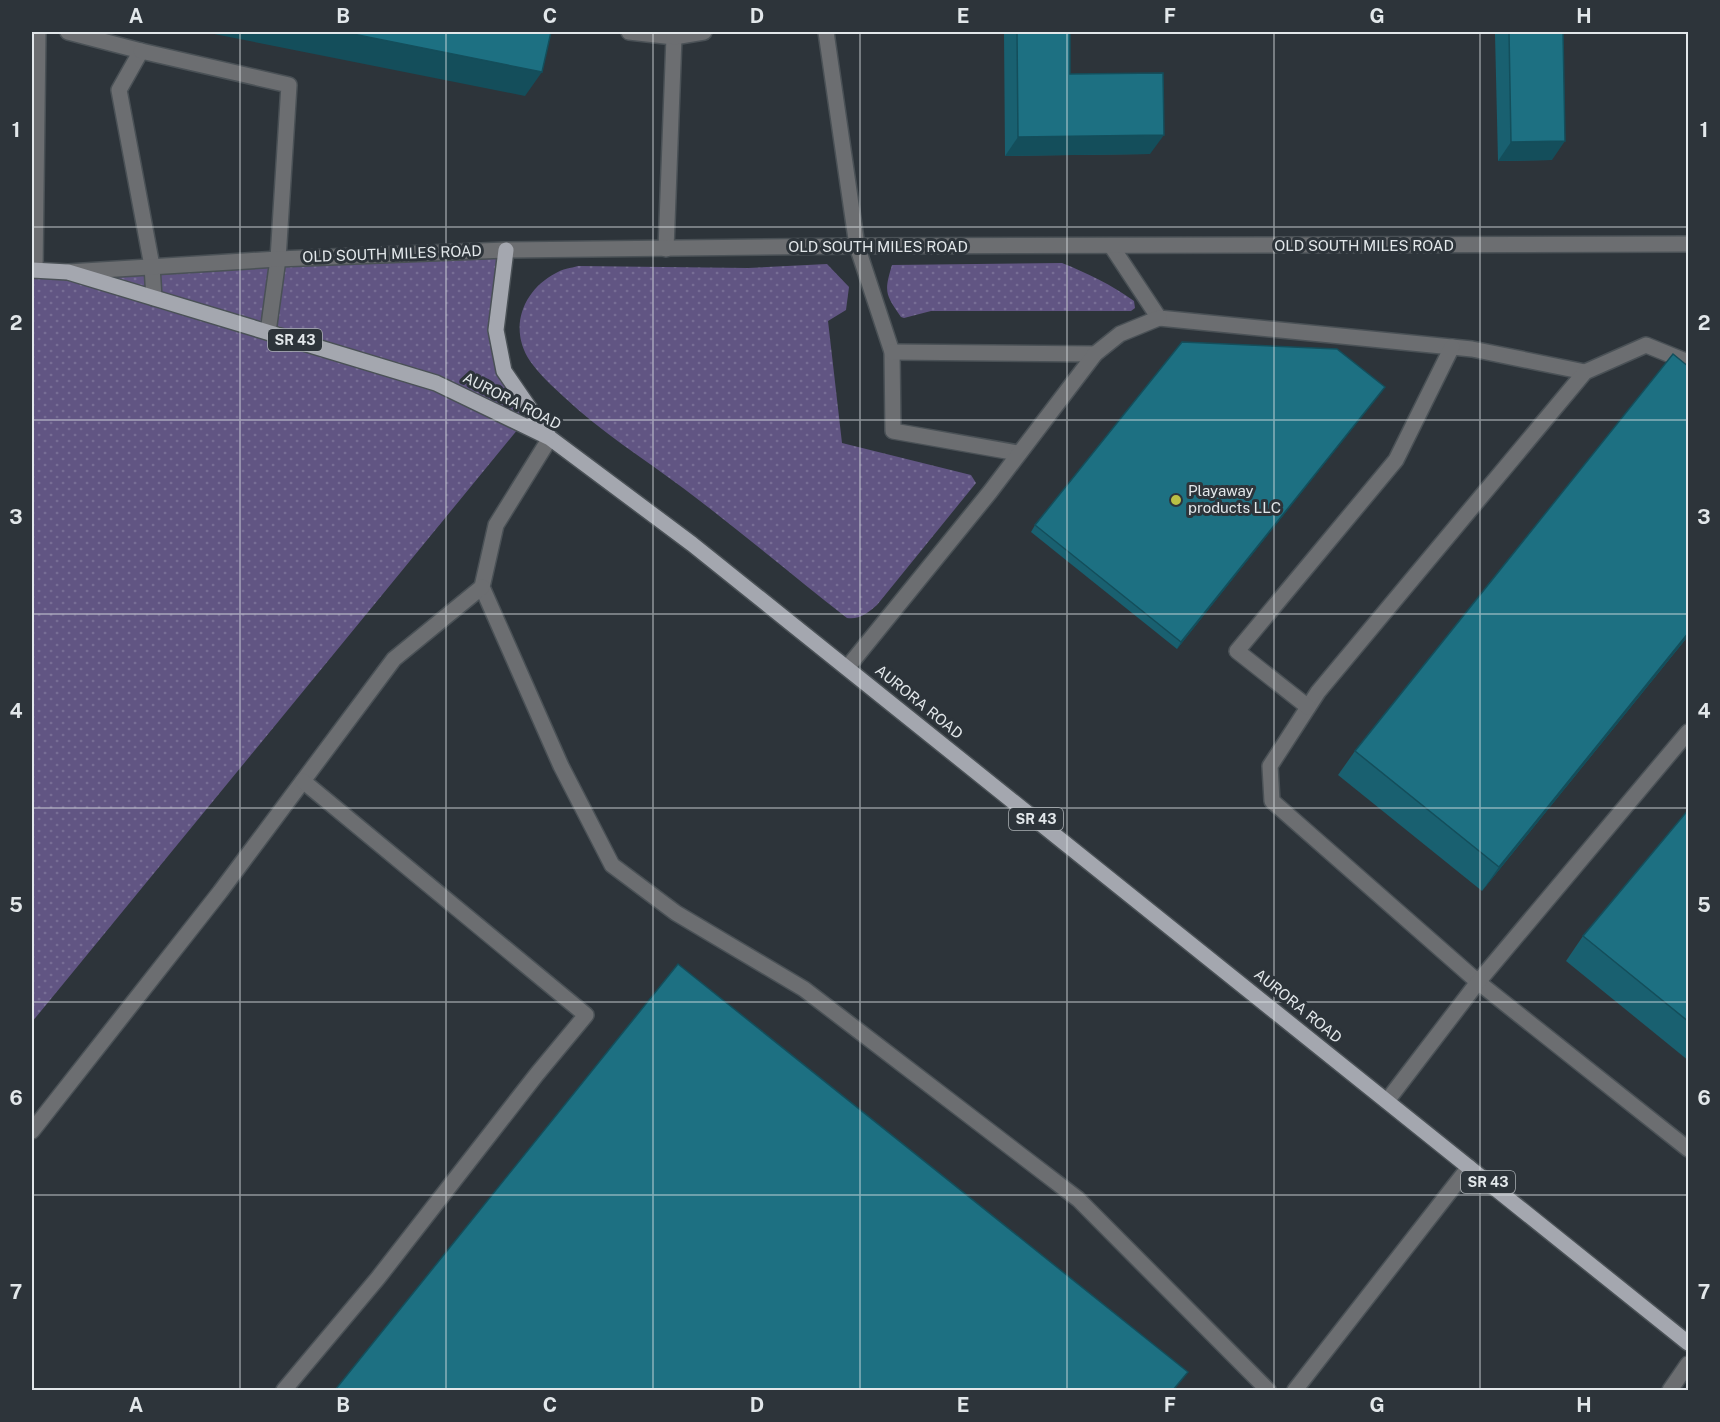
<svg xmlns="http://www.w3.org/2000/svg" width="1720" height="1422" font-family="'Public Sans',sans-serif">
	<style>
		.grass { fill: url(#grass-dots) }
		.lines { fill: none; stroke-linecap: round; stroke-linejoin: round }
		.service-casing { stroke: #4a5156; stroke-width: 18 }
		.minor-casing { stroke: #4a5156; stroke-width: 18 }
		.primary-casing { stroke: #4a5156; stroke-width: 18 }
		.service { stroke: #6c6e71; stroke-width: 15 }
		.minor { stroke: #6c6e71; stroke-width: 15 }
		.primary { stroke: #a4a7af; stroke-width: 15 }
		.wall { fill: #196070 }
		.shaded-wall { fill: #144e5b }
		.building { fill: #1d7082; stroke: #144e5b; stroke-width: 1.5 }
		.grid { fill: none; stroke: #e2e7ea; stroke-width: 1.5; stroke-opacity: 0.55 }
		.poi-dot { fill: #bac045; stroke: #2d343a; stroke-width: 2 }
		.labels { text-anchor: middle; stroke-width: 6; stroke-linejoin: round; paint-order: stroke }
		.shield { fill: #2d343a; stroke: #acb1b5; stroke-width: 1.5 }
		.shield-label { font-size: 14px; font-weight: bold; fill: #e2e7ea }
		.street-label { font-size: 15px; fill: #e2e7ea; stroke: #2d343a }
		.poi-label { font-size: 15px; fill: #e2e7ea; stroke: #2d343a; text-anchor: start }
		.neatline { fill: none; stroke: #e2e7ea; stroke-width: 2 }
		.grid-label { font-size: 20px; text-anchor: middle; font-weight: bold; fill: #e2e7ea }
	</style>
	<defs>
		<pattern id="grass-dots" width="8" height="8" patternUnits="userSpaceOnUse" patternTransform="scale(1.5)"><rect width="8" height="8" fill="#615583"/><path d="M2 2h.1M6 6h.1" fill="none" stroke="#776d95" stroke-width="1.8" stroke-linecap="round"/></pattern>
	</defs>
	<rect width="100%" height="100%" fill="#2d343a"/>
	<!-- grass -->
	<g class="grass">
		<path d="M 506,250 L 496,330 L 504,371 L 532,412 L 32,1022 L 32,270 Z"/>
		<path d="M 1062,263 C 1087,273 1112,285 1134,301 L 1135,308 L 1131,311 L 931,311 L 904,318 L 901,317 C 885,294 884,292 892,265 Z"/>
		<path d="M 827,264 L 849,287 L 846,310 L 828,321 L 842,443 L 971,475 L 976,483 L 877,605 C 868,613 859,620 847,618 C 792,575 739,530 683,488 C 643,458 601,432 564,397 C 552,386 539,374 530,361 C 508,328 523,290 556,273 C 562,269 571,268 578,266 L 748,268 Z"/>
	</g>
	<g class="lines">
		<!-- service casing -->
		<g class="service-casing">
			<g id="service">
				<path d="M 68,32 L 141,51 L 119,90 L 152,266 L 154,298"/>
				<path d="M 629,32 L 674,37 L 666,249"/>
				<path d="M 826,32 L 857,246 L 892,352 L 893,431 L 1018,453"/>
				<path d="M 674,37 L 704,32"/>
				<path d="M 141,51 L 289,85 L 278,259 L 268,332"/>
				<path d="M 1112,247 L 1159,318 L 1472,349 L 1585,372"/>
				<path d="M 35,270 L 38,32"/>
				<path d="M 892,352 L 1095,354"/>
				<path d="M 1688,362 L 1646,345 L 1585,372 L 1318,692 L 1270,766 L 1272,801 L 1478,982 L 1688,1149"/>
				<path d="M 550,438 L 496,525 L 482,587 L 561,766 L 612,865 L 676,913 L 804,989 L 1078,1199 L 1268,1390"/>
				<path d="M 847,668 L 990,492 L 1095,354 L 1120,334 L 1159,318"/>
				<path d="M 1308,707 L 1237,651 L 1396,460 L 1452,347"/>
				<path d="M 1387,1101 L 1478,982 L 1688,732"/>
				<path d="M 32,1131 L 220,892 L 394,659 L 482,587"/>
				<path d="M 284,1390 L 378,1278 L 537,1074 L 586,1015 L 303,781"/>
				<path d="M 1295,1390 L 1469,1167"/>
				<path d="M 1670,1390 L 1688,1364"/>
			</g>
		</g>
		<!-- minor casing -->
		<g class="minor-casing">
			<path id="minor" d="M 68,272 L 278,259 L 506,250 L 857,246 L 1688,244"/>
		</g>
		<!-- primary casing -->
		<g class="primary-casing">
			<g id="primary">
				<path d="M 506,250 L 496,330 L 504,371 L 548,435"/>
				<path d="M 32,270 L 68,272 L 436,383 L 550,438 L 692,544 L 1688,1343"/>
			</g>
		</g>
		<!-- service -->
		<use href="#service" class="service"/>
		<!-- minor -->
		<use href="#minor" class="minor"/>
		<!-- primary -->
		<use href="#primary" class="primary"/>
	</g>
	<!-- wall -->
	<g class="wall">
		<path d="M 1004,32 L 1070,32 L 1070,74 L 1150,154 L 1005,156 Z"/>
		<path d="M 1497,32 L 1563,32 L 1552,160 L 1498,161 L 1495,34 Z"/>
		<path d="M 1689,367 L 1689,635 L 1482,891 L 1338,775 L 1355,751 Z"/>
		<path d="M 1385,387 L 1177,649 L 1031,532 L 1035,525 Z"/>
		<path d="M 1689,809 L 1689,1061 L 1566,961 L 1583,936 Z"/>
	</g>
	<!-- shaded-wall -->
	<g class="shaded-wall">
		<path d="M 204,32 L 343,32 L 542,72 L 525,96 Z"/>
		<path d="M 1164,135 L 1150,154 L 1005,156 L 1018,137 Z"/>
		<path d="M 1565,141 L 1552,160 L 1498,161 L 1511,142 Z"/>
		<path d="M 1385,387 L 1381,393 L 1177,649 L 1181,642 Z"/>
		<path d="M 1689,632 L 1689,635 L 1482,891 L 1499,867 Z"/>
	</g>
	<!-- building -->
	<g class="building">
		<path d="M 343,32 L 551,32 L 542,72 Z"/>
		<path d="M 1017,32 L 1070,32 L 1070,74 L 1163,73 L 1164,135 L 1018,137 Z"/>
		<path d="M 1509,32 L 1563,32 L 1565,141 L 1511,142 Z"/>
		<path d="M 1182,342 L 1337,349 L 1385,387 L 1181,642 L 1035,525 Z"/>
		<path d="M 1673,354 L 1689,367 L 1689,632 L 1499,867 L 1355,751 Z"/>
		<path d="M 1689,809 L 1689,1022 L 1583,936 Z"/>
		<path d="M 678,964 L 1188,1372 L 1173,1390 L 335,1390 Z"/>
	</g>
	<!-- grid -->
	<path class="grid" d="M 240,32 L 240,1390M 446,32 L 446,1390M 653,32 L 653,1390M 860,32 L 860,1390M 1067,32 L 1067,1390M 1274,32 L 1274,1390M 1480,32 L 1480,1390M 32,227 L 1688,227M 32,420 L 1688,420M 32,614 L 1688,614M 32,808 L 1688,808M 32,1002 L 1688,1002M 32,1195 L 1688,1195"/>
	<!-- markers -->
	<circle class="poi-dot" cx="1176" cy="500" r="6"/>
	<g class="labels">
		<!-- shield labels -->
		<g class="shield">
			<rect x="268" y="329" width="54" height="22" rx="4.5"/>
			<rect x="1009" y="808" width="54" height="22" rx="4.5"/>
			<rect x="1461" y="1171" width="54" height="22" rx="4.5"/>
		</g>
		<g class="shield-label">
			<text x="295" y="345">SR 43</text>
			<text x="1036" y="824">SR 43</text>
			<text x="1488" y="1187">SR 43</text>
		</g>
		<!-- street labels -->
		<g class="street-label">
			<text x="1364" y="251">OLD SOUTH MILES ROAD</text>
			<text x="878" y="252">OLD SOUTH MILES ROAD</text>
			<text transform="translate(392 254) rotate(-2)" y="5">OLD SOUTH MILES ROAD</text>
			<text transform="translate(512 401) rotate(27)" y="5">AURORA ROAD</text>
			<text transform="translate(919 702) rotate(39)" y="5">AURORA ROAD</text>
			<text transform="translate(1298 1006) rotate(39)" y="5">AURORA ROAD</text>
		</g>
		<!-- poi labels -->
		<g class="poi-label">
			<text x="1188" y="496">Playaway<tspan x="1188" dy="17">products LLC</tspan></text>
		</g>
	</g>
	<!-- border -->
	<rect width="1720" height="1422" fill="none" stroke="#2d343a" stroke-width="66"/>
	<rect x="33" y="33" width="1654" height="1356" class="neatline"/>
	<g class="grid-label">
		<text x="136" y="23">A</text>
		<text x="343" y="23">B</text>
		<text x="550" y="23">C</text>
		<text x="757" y="23">D</text>
		<text x="963" y="23">E</text>
		<text x="1170" y="23">F</text>
		<text x="1377" y="23">G</text>
		<text x="1584" y="23">H</text>
		<text x="16" y="137">1</text>
		<text x="1704" y="137">1</text>
		<text x="16" y="330">2</text>
		<text x="1704" y="330">2</text>
		<text x="16" y="524">3</text>
		<text x="1704" y="524">3</text>
		<text x="16" y="718">4</text>
		<text x="1704" y="718">4</text>
		<text x="16" y="912">5</text>
		<text x="1704" y="912">5</text>
		<text x="16" y="1105">6</text>
		<text x="1704" y="1105">6</text>
		<text x="16" y="1299">7</text>
		<text x="1704" y="1299">7</text>
		<text x="136" y="1412">A</text>
		<text x="343" y="1412">B</text>
		<text x="550" y="1412">C</text>
		<text x="757" y="1412">D</text>
		<text x="963" y="1412">E</text>
		<text x="1170" y="1412">F</text>
		<text x="1377" y="1412">G</text>
		<text x="1584" y="1412">H</text>
	</g>
</svg>
